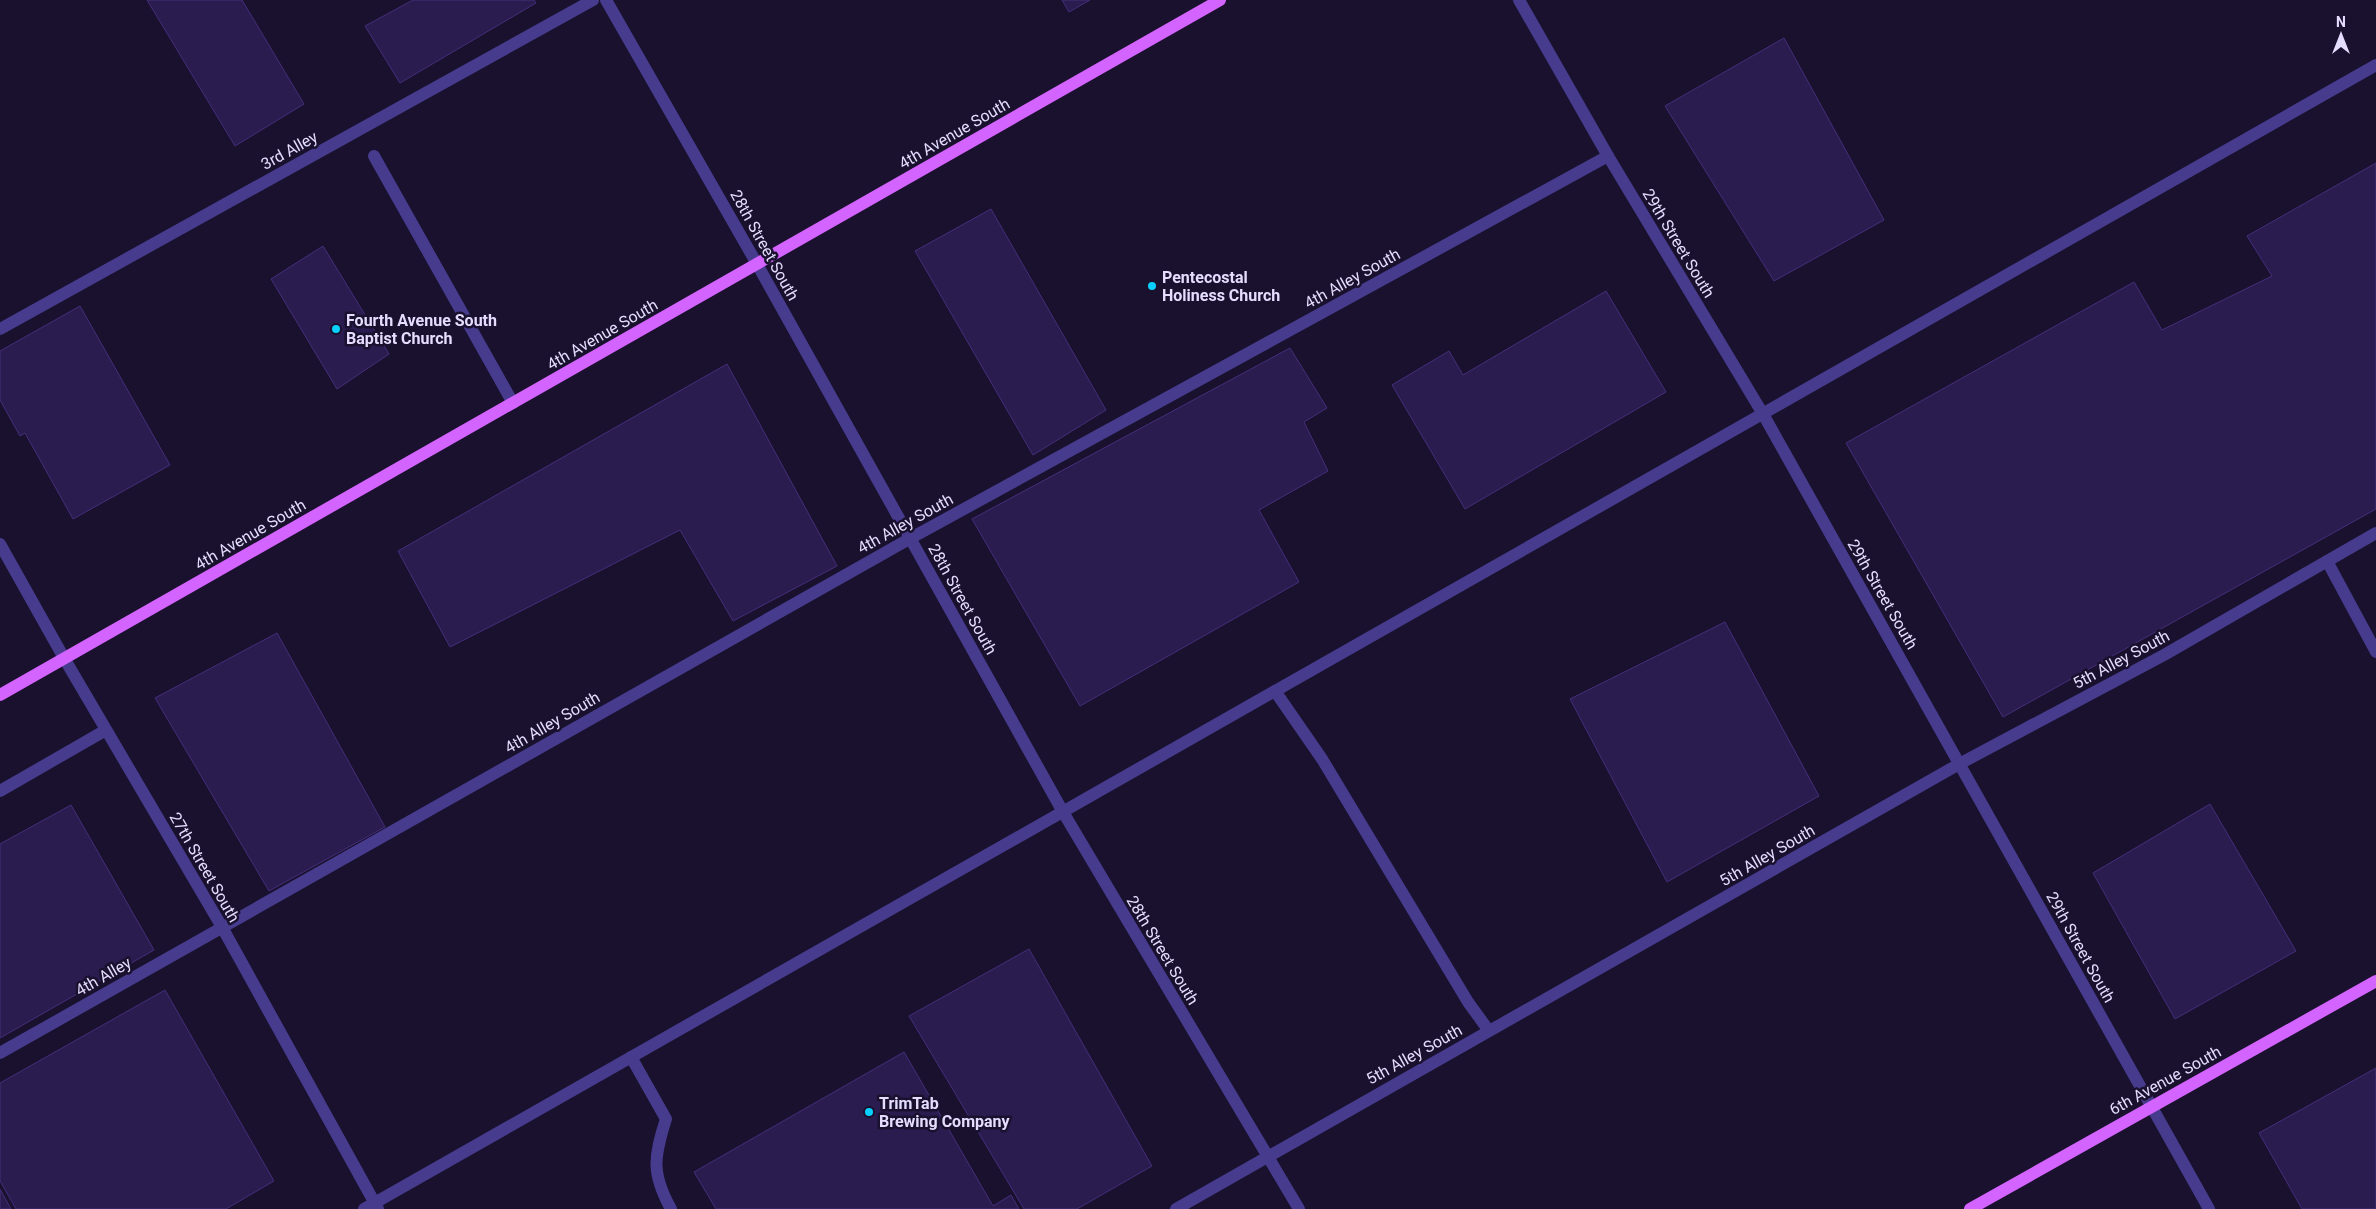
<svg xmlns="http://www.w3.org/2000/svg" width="2376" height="1209" font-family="Roboto,sans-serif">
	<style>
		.building { fill: #2b1c4f; stroke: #452e7b }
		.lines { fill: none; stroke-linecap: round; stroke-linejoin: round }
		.minor { stroke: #463b8d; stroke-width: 12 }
		.major { stroke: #d464ff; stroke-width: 12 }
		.poi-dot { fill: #09cfff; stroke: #19112d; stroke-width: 2 }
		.labels { text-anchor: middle; stroke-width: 5; stroke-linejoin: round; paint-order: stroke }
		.street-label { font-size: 16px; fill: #e4ddff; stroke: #19112d }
		.poi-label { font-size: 16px; font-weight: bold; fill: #e4ddff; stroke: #19112d; text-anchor: start }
	</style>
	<rect width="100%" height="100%" fill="#19112d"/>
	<!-- building -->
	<g class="building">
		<path d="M 147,0 L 242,0 L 304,104 L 235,146 Z"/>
		<path d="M 534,0 L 536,3 L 400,83 L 365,26 L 413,0 Z"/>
		<path d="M 1062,0 L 1090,0 L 1069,12 Z"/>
		<path d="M 1784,38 L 1884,220 L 1774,281 L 1665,106 Z"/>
		<path d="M 2376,163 L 2376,509 L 2003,717 L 1846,443 L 2134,282 L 2162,330 L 2272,276 L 2247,236 Z"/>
		<path d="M 991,209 L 1106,410 L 1033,455 L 915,251 Z"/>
		<path d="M 323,246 L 389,354 L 337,389 L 271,279 Z"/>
		<path d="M 1606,291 L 1666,392 L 1465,509 L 1392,385 L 1449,351 L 1463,375 Z"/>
		<path d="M 80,306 L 170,465 L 73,519 L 25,433 L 20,436 L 0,400 L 0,351 Z"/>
		<path d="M 1290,348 L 1327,408 L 1304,422 L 1328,471 L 1259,510 L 1299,582 L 1080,706 L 972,519 Z"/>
		<path d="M 727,364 L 837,566 L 733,621 L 680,530 L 450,647 L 398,551 Z"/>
		<path d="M 1725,622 L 1819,796 L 1667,882 L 1570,699 Z"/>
		<path d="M 277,633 L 385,827 L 269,891 L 155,698 Z"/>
		<path d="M 2210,804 L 2296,951 L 2175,1019 L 2093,873 Z"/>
		<path d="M 71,805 L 154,950 L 0,1038 L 0,844 Z"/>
		<path d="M 1029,949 L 1152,1166 L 1077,1209 L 1024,1209 L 909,1016 Z"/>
		<path d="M 165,990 L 274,1181 L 226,1209 L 16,1209 L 0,1181 L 0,1083 Z"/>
		<path d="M 904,1052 L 993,1206 L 1011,1195 L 1019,1209 L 716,1209 L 694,1172 Z"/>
		<path d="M 2376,1068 L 2376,1209 L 2302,1209 L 2259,1133 Z"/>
		<path d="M 0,1189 L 11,1209 L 0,1209 Z"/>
	</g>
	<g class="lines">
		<!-- minor -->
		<g class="minor">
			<path d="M 606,0 L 757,264 L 1063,812 L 1299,1209"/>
			<path d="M 1519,0 L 1608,156 L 1763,414 L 2209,1209"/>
			<path d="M 374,156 L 513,403"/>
			<path d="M 0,329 L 593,0"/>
			<path d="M 0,544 L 64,658 L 222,927 L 378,1209"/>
			<path d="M 2327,561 L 2376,652"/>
			<path d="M 1275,691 L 1322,759 L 1468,1002 L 1489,1031"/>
			<path d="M 0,791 L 106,730"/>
			<path d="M 0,1053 L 911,538 L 1608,156"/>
			<path d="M 631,1057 L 666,1119 C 654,1157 651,1173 671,1209"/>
			<path d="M 364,1209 L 2376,65"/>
			<path d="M 1176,1209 L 1961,763 L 2164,655 L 2376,533"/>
		</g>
		<!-- major -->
		<g class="major">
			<path d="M 0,695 L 1220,0"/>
			<path d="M 1970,1209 L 2376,981"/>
		</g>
	</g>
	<!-- markers -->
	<g class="poi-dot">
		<circle cx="1152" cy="286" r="5"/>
		<circle cx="336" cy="329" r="5"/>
		<circle cx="869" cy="1112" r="5"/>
	</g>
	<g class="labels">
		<!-- street labels -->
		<g class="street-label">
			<text transform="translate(954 133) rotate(-30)" y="6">4th Avenue South</text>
			<text transform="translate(289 150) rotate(-29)" y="6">3rd Alley</text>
			<text transform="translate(1679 243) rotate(59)" y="6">29th Street South</text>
			<text transform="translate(765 245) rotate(61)" y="6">28th Street South</text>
			<text transform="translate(1352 278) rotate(-29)" y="6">4th Alley South</text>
			<text transform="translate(602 334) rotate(-30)" y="6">4th Avenue South</text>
			<text transform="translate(905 523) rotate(-29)" y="6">4th Alley South</text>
			<text transform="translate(250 534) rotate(-30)" y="6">4th Avenue South</text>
			<text transform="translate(1883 594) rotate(60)" y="6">29th Street South</text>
			<text transform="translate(963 599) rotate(61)" y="6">28th Street South</text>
			<text transform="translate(2121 659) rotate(-28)" y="6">5th Alley South</text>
			<text transform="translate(552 722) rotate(-30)" y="6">4th Alley South</text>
			<text transform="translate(1767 855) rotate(-30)" y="6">5th Alley South</text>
			<text transform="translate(205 867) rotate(60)" y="6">27th Street South</text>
			<text transform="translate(2081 947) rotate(61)" y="6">29th Street South</text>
			<text transform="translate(1163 950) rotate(59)" y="6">28th Street South</text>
			<text transform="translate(103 976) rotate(-30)" y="6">4th Alley</text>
			<text transform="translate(1414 1054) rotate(-29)" y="6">5th Alley South</text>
			<text transform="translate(2165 1080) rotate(-29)" y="6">6th Avenue South</text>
		</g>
		<!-- poi labels -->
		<g class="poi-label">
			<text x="1162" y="283">Pentecostal<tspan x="1162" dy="18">Holiness Church</tspan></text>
			<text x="346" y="326">Fourth Avenue South<tspan x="346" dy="18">Baptist Church</tspan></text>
			<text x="879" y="1109">TrimTab<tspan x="879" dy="18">Brewing Company</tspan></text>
		</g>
	</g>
	<!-- north arrow -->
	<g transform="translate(2341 35)" stroke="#19112d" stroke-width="4" paint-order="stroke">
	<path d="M0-4L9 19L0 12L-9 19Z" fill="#e4ddff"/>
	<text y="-8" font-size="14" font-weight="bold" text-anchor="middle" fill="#e4ddff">N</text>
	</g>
</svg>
